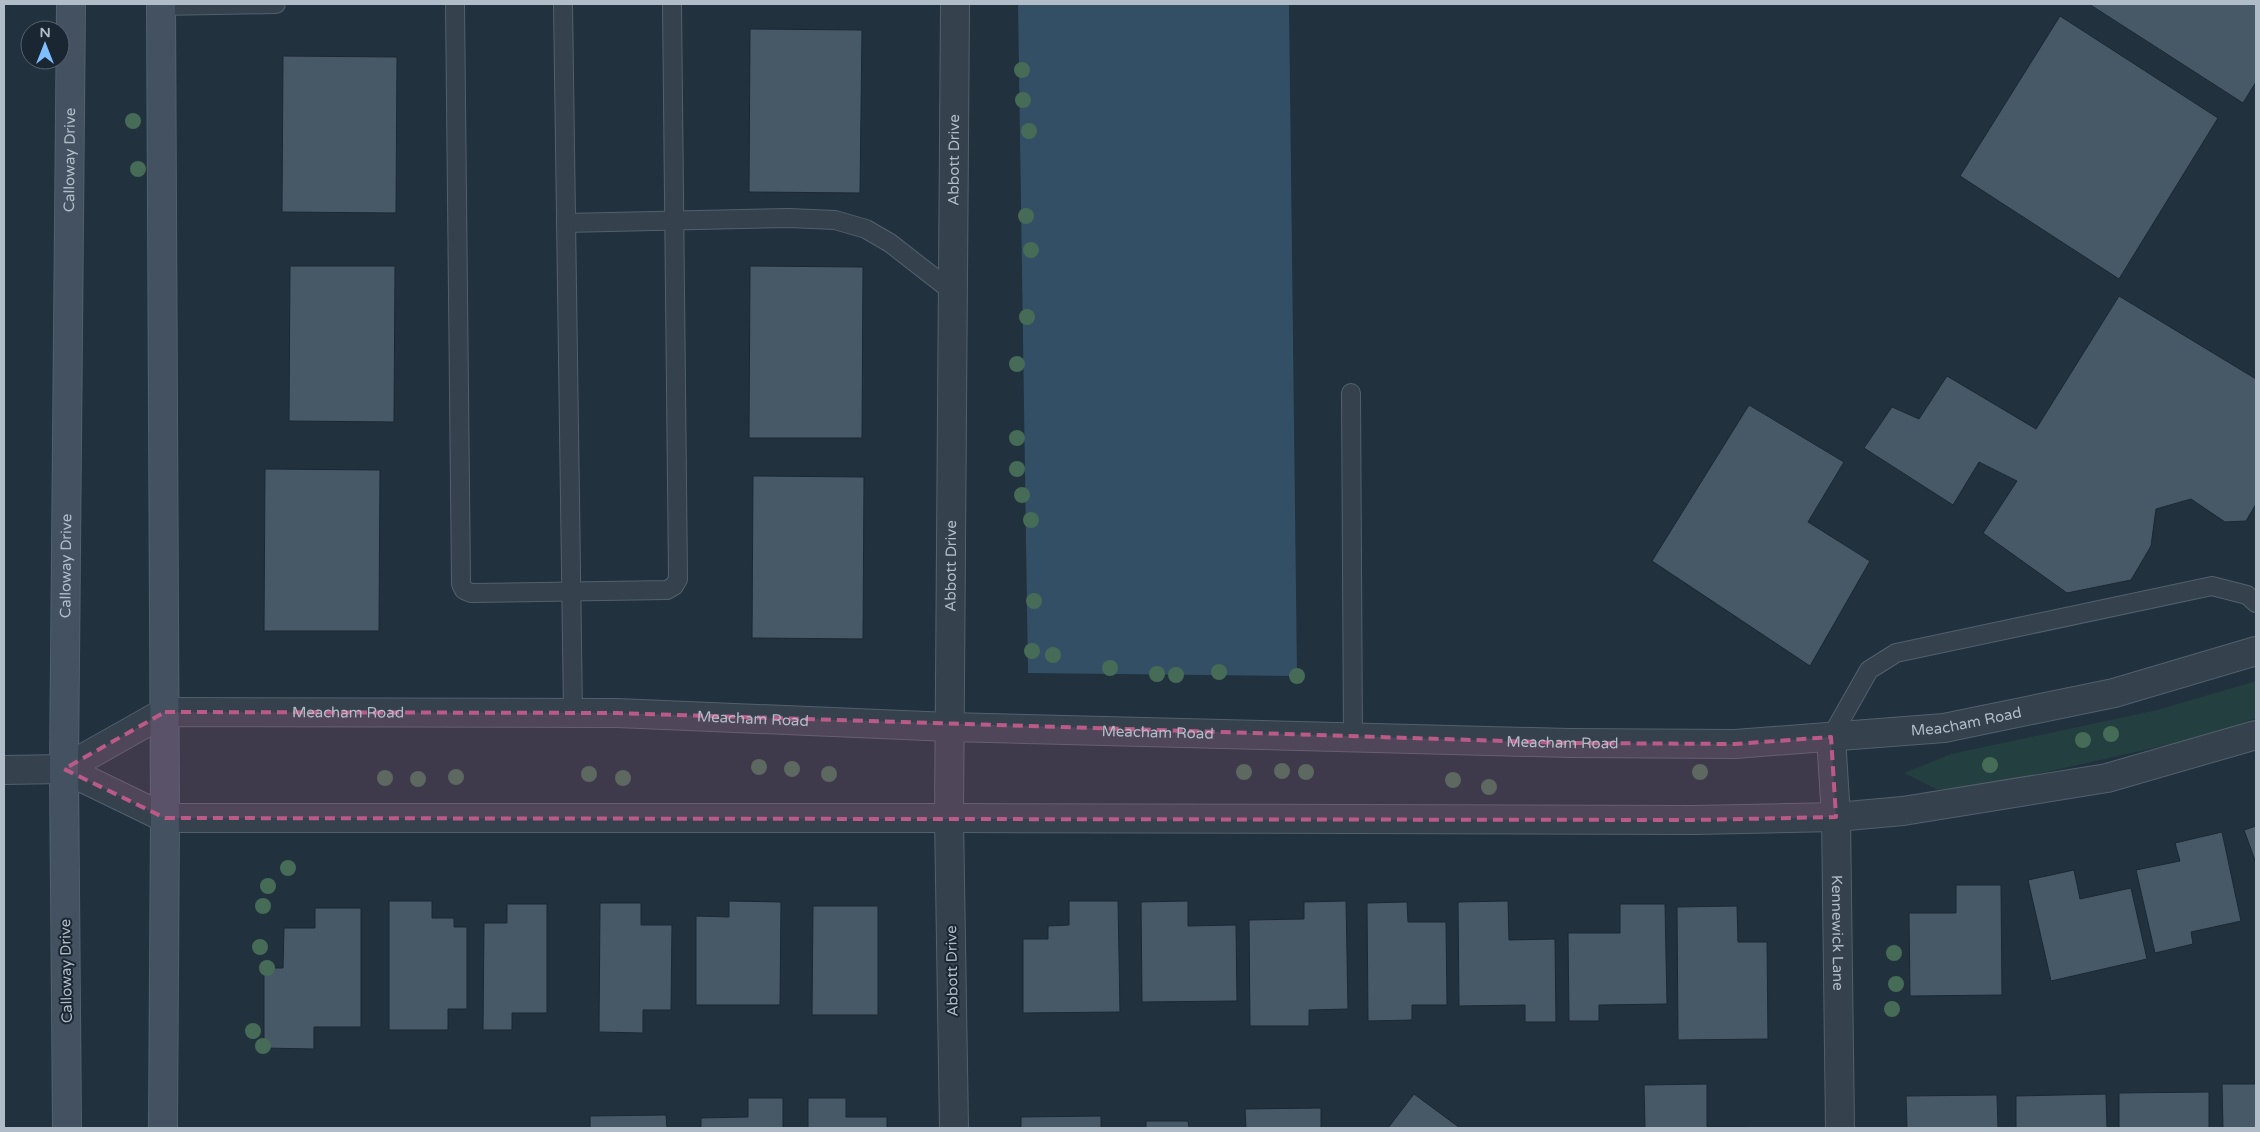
<svg xmlns="http://www.w3.org/2000/svg" width="2260" height="1132" font-family="'Varela Round',sans-serif">
	<style>
		.green { fill: #233f3f }
		.water { fill: #334f66 }
		.building { fill: #475867; stroke: #1c2934 }
		.lines { fill: none; stroke-linecap: round; stroke-linejoin: round }
		.service-casing { stroke: #53606c; stroke-width: 20 }
		.minor-casing { stroke: #53606c; stroke-width: 30 }
		.tertiary-casing { stroke: #53606c; stroke-width: 30 }
		.secondary-casing { stroke: #53606c; stroke-width: 30 }
		.service { stroke: #35424e; stroke-width: 18 }
		.minor { stroke: #35424e; stroke-width: 28 }
		.tertiary { stroke: #35424e; stroke-width: 28 }
		.secondary { stroke: #435161; stroke-width: 28 }
		.tree { fill: #466c57 }
		.marked { fill: #bb5a87; fill-opacity: 0.2; stroke: #bb5a87; stroke-width: 4; stroke-dasharray: 10 6; stroke-linejoin: round }
		.labels { text-anchor: middle; stroke-width: 4; stroke-linejoin: round; paint-order: stroke }
		.street-label { font-size: 15px; fill: #b0bdc9; stroke: #1a2732 }
	</style>
	<rect width="100%" height="100%" fill="#21313e"/>
	<!-- green -->
	<path class="green" d="M 2256,681 L 2256,718 L 2202,737 L 2007,781 L 1938,790 L 1904,773 L 1951,754 L 2157,710 Z"/>
	<!-- water -->
	<path class="water" d="M 1018,4 L 1289,4 L 1297,676 L 1028,673 Z"/>
	<!-- building -->
	<g class="building">
		<path d="M 2089,4 L 2256,4 L 2256,82 L 2243,103 Z"/>
		<path d="M 2060,16 L 2218,118 L 2119,279 L 1960,176 Z"/>
		<path d="M 750,29 L 862,30 L 860,193 L 749,192 Z"/>
		<path d="M 283,56 L 397,57 L 396,213 L 282,212 Z"/>
		<path d="M 290,266 L 395,266 L 394,422 L 289,421 Z"/>
		<path d="M 750,266 L 863,267 L 862,438 L 749,438 Z"/>
		<path d="M 2119,296 L 2256,379 L 2256,504 L 2246,521 L 2225,522 L 2191,499 L 2156,509 L 2151,546 L 2131,580 L 2067,593 L 1983,533 L 2017,481 L 1979,462 L 1953,505 L 1864,448 L 1892,407 L 1919,419 L 1947,376 L 2036,429 Z"/>
		<path d="M 1749,405 L 1844,462 L 1808,522 L 1870,561 L 1810,666 L 1652,561 Z"/>
		<path d="M 265,469 L 380,470 L 379,631 L 264,631 Z"/>
		<path d="M 753,476 L 864,477 L 863,639 L 752,638 Z"/>
		<path d="M 2256,826 L 2256,863 L 2244,830 Z"/>
		<path d="M 2222,832 L 2241,921 L 2191,932 L 2193,944 L 2155,953 L 2136,870 L 2180,861 L 2175,843 Z"/>
		<path d="M 2074,870 L 2080,899 L 2131,888 L 2147,959 L 2051,981 L 2028,880 Z"/>
		<path d="M 1956,885 L 2001,885 L 2002,995 L 1910,996 L 1909,913 L 1956,913 Z"/>
		<path d="M 389,901 L 432,901 L 432,918 L 454,918 L 454,927 L 467,927 L 467,1009 L 448,1009 L 448,1030 L 389,1030 Z"/>
		<path d="M 729,901 L 781,902 L 780,1005 L 696,1005 L 696,916 L 729,917 Z"/>
		<path d="M 1069,901 L 1118,901 L 1120,1012 L 1023,1013 L 1023,939 L 1048,939 L 1048,926 L 1069,925 Z"/>
		<path d="M 1188,901 L 1188,926 L 1236,925 L 1237,1001 L 1142,1002 L 1141,902 Z"/>
		<path d="M 1346,901 L 1348,1009 L 1309,1010 L 1309,1026 L 1250,1026 L 1249,920 L 1304,919 L 1304,902 Z"/>
		<path d="M 1508,901 L 1509,940 L 1555,939 L 1556,1022 L 1525,1022 L 1525,1005 L 1459,1006 L 1458,902 Z"/>
		<path d="M 1407,902 L 1408,922 L 1446,922 L 1447,1005 L 1412,1005 L 1412,1020 L 1368,1021 L 1367,903 Z"/>
		<path d="M 600,903 L 641,903 L 641,925 L 672,925 L 671,1010 L 643,1010 L 643,1033 L 599,1032 Z"/>
		<path d="M 507,904 L 547,904 L 547,1013 L 512,1013 L 512,1030 L 483,1030 L 484,923 L 507,923 Z"/>
		<path d="M 1620,904 L 1665,904 L 1667,1004 L 1599,1005 L 1599,1021 L 1569,1021 L 1568,933 L 1620,933 Z"/>
		<path d="M 813,906 L 878,906 L 878,1015 L 812,1015 Z"/>
		<path d="M 1737,906 L 1738,942 L 1767,942 L 1768,1039 L 1678,1040 L 1677,907 Z"/>
		<path d="M 315,908 L 361,908 L 361,1027 L 314,1027 L 314,1049 L 264,1048 L 264,968 L 283,968 L 284,928 L 315,928 Z"/>
		<path d="M 1707,1084 L 1707,1127 L 1746,1127 L 1746,1128 L 1645,1128 L 1644,1085 Z"/>
		<path d="M 2222,1084 L 2256,1084 L 2256,1128 L 2223,1128 Z"/>
		<path d="M 2209,1092 L 2209,1128 L 2119,1128 L 2119,1093 Z"/>
		<path d="M 1414,1094 L 1460,1128 L 1388,1128 Z"/>
		<path d="M 2106,1094 L 2107,1128 L 2016,1128 L 2016,1096 Z"/>
		<path d="M 1997,1095 L 1998,1128 L 1907,1128 L 1906,1096 Z"/>
		<path d="M 748,1098 L 783,1098 L 783,1128 L 701,1128 L 701,1118 L 748,1117 Z"/>
		<path d="M 808,1098 L 846,1098 L 846,1117 L 887,1117 L 887,1128 L 808,1128 Z"/>
		<path d="M 1321,1108 L 1321,1128 L 1246,1128 L 1245,1109 Z"/>
		<path d="M 666,1115 L 667,1128 L 590,1128 L 590,1116 Z"/>
		<path d="M 1101,1116 L 1101,1128 L 1021,1128 L 1021,1117 Z"/>
		<path d="M 1146,1121 L 1188,1121 L 1189,1128 L 1146,1128 Z"/>
	</g>
	<g class="lines">
		<!-- service casing -->
		<g class="service-casing">
			<g id="service">
				<path d="M 455,4 L 461,584 L 464,590 L 471,593 L 667,590 L 674,586 L 678,579 L 672,4"/>
				<path d="M 563,4 L 573,713"/>
				<path d="M 161,6 L 276,4"/>
				<path d="M 566,223 L 789,218 L 835,220 L 866,229 L 890,243 L 953,292"/>
				<path d="M 1351,393 L 1353,738"/>
				<path d="M 1831,737 L 1869,670 L 1896,653 L 2212,586 L 2247,595 L 2256,603"/>
			</g>
		</g>
		<!-- minor casing -->
		<g class="minor-casing">
			<g id="minor">
				<path id="s1" d="M 1831,737 L 1836,817 L 1840,1128"/>
				<path id="s2" d="M 954,1128 L 949,818 L 955,4"/>
			</g>
		</g>
		<!-- tertiary casing -->
		<g class="tertiary-casing">
			<g id="tertiary">
				<path id="s3" d="M 64,769 L 165,712 L 617,713 L 950,727 L 1569,743 L 1735,744 L 1944,728 L 2114,693 L 2256,651"/>
				<path d="M 4,770 L 64,769 L 165,818 L 949,818 L 1695,820 L 1836,817 L 1903,811 L 2107,778 L 2256,735"/>
			</g>
		</g>
		<!-- secondary casing -->
		<g class="secondary-casing">
			<g id="secondary">
				<path d="M 161,4 L 165,818 L 163,1128"/>
				<path id="s4" d="M 67,1128 L 64,769 L 71,4"/>
			</g>
		</g>
		<!-- service -->
		<use href="#service" class="service"/>
		<!-- minor -->
		<use href="#minor" class="minor"/>
		<!-- tertiary -->
		<use href="#tertiary" class="tertiary"/>
		<!-- secondary -->
		<use href="#secondary" class="secondary"/>
	</g>
	<!-- trees -->
	<g class="tree">
		<circle cx="1022" cy="70" r="8"/>
		<circle cx="1023" cy="100" r="8"/>
		<circle cx="133" cy="121" r="8"/>
		<circle cx="1029" cy="131" r="8"/>
		<circle cx="138" cy="169" r="8"/>
		<circle cx="1026" cy="216" r="8"/>
		<circle cx="1031" cy="250" r="8"/>
		<circle cx="1027" cy="317" r="8"/>
		<circle cx="1017" cy="364" r="8"/>
		<circle cx="1017" cy="438" r="8"/>
		<circle cx="1017" cy="469" r="8"/>
		<circle cx="1022" cy="495" r="8"/>
		<circle cx="1031" cy="520" r="8"/>
		<circle cx="1034" cy="601" r="8"/>
		<circle cx="1032" cy="651" r="8"/>
		<circle cx="1053" cy="655" r="8"/>
		<circle cx="1110" cy="668" r="8"/>
		<circle cx="1219" cy="672" r="8"/>
		<circle cx="1157" cy="674" r="8"/>
		<circle cx="1176" cy="675" r="8"/>
		<circle cx="1297" cy="676" r="8"/>
		<circle cx="2111" cy="734" r="8"/>
		<circle cx="2083" cy="740" r="8"/>
		<circle cx="1990" cy="765" r="8"/>
		<circle cx="759" cy="767" r="8"/>
		<circle cx="792" cy="769" r="8"/>
		<circle cx="1282" cy="771" r="8"/>
		<circle cx="1244" cy="772" r="8"/>
		<circle cx="1306" cy="772" r="8"/>
		<circle cx="1700" cy="772" r="8"/>
		<circle cx="589" cy="774" r="8"/>
		<circle cx="829" cy="774" r="8"/>
		<circle cx="456" cy="777" r="8"/>
		<circle cx="385" cy="778" r="8"/>
		<circle cx="623" cy="778" r="8"/>
		<circle cx="418" cy="779" r="8"/>
		<circle cx="1453" cy="780" r="8"/>
		<circle cx="1489" cy="787" r="8"/>
		<circle cx="288" cy="868" r="8"/>
		<circle cx="268" cy="886" r="8"/>
		<circle cx="263" cy="906" r="8"/>
		<circle cx="260" cy="947" r="8"/>
		<circle cx="1894" cy="953" r="8"/>
		<circle cx="267" cy="968" r="8"/>
		<circle cx="1896" cy="984" r="8"/>
		<circle cx="1892" cy="1009" r="8"/>
		<circle cx="253" cy="1031" r="8"/>
		<circle cx="263" cy="1046" r="8"/>
	</g>
	<!-- marked area -->
	<path class="marked" d="M 165,712 L 617,713 L 1569,743 L 1735,744 L 1831,737 L 1836,817 L 1695,820 L 165,818 L 64,769 Z"/>
	<g class="labels">
		<!-- street labels -->
		<g class="street-label">
			<text dy="5" stroke="none"><textPath href="#s4" startOffset="968">Calloway Drive</textPath></text>
			<text dy="5" stroke="none"><textPath href="#s2" startOffset="968">Abbott Drive</textPath></text>
			<text dy="5" stroke="none"><textPath href="#s4" startOffset="562">Calloway Drive</textPath></text>
			<text dy="5" stroke="none"><textPath href="#s2" startOffset="562">Abbott Drive</textPath></text>
			<text dy="5" stroke="none"><textPath href="#s3" startOffset="299">Meacham Road</textPath></text>
			<text dy="5" stroke="none"><textPath href="#s3" startOffset="704">Meacham Road</textPath></text>
			<text dy="5" stroke="none"><textPath href="#s3" startOffset="1919">Meacham Road</textPath></text>
			<text dy="5" stroke="none"><textPath href="#s3" startOffset="1109">Meacham Road</textPath></text>
			<text dy="5" stroke="none"><textPath href="#s3" startOffset="1514">Meacham Road</textPath></text>
			<text dy="5" stroke="none"><textPath href="#s1" startOffset="196">Kennewick Lane</textPath></text>
			<text transform="translate(66 971) rotate(-91)" y="5">Calloway Drive</text>
			<text transform="translate(952 971) rotate(-91)" y="5">Abbott Drive</text>
		</g>
	</g>
	<!-- border -->
	<rect width="2260" height="1132" fill="none" stroke="#b0bdc9" stroke-width="10"/>
	<!-- north arrow -->
	<g transform="translate(45 45)"><circle r="24" fill="#1a2732" stroke="#56636e"/>
	<path d="M0-4L9 19L0 12L-9 19Z" fill="#80bfff"/>
	<text y="-8" font-size="14" font-weight="bold" text-anchor="middle" fill="#b0bdc9">N</text>
	</g>
</svg>
